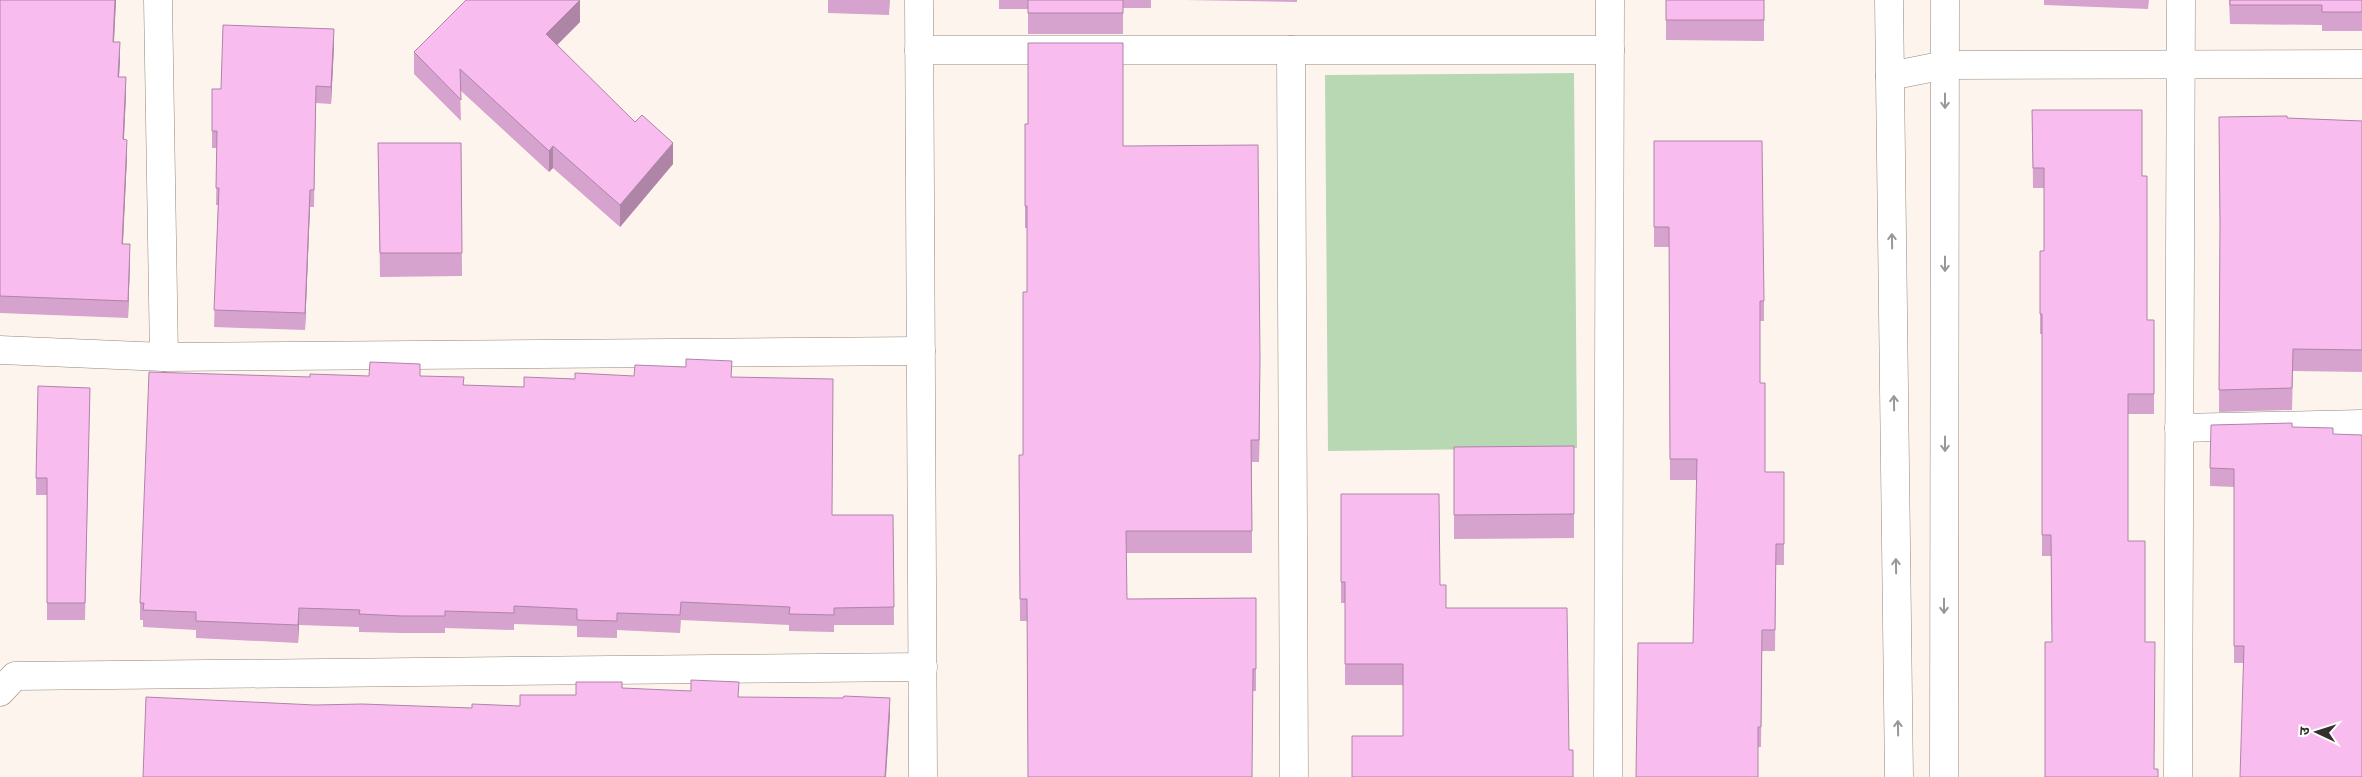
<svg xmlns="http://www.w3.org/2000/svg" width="2362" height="777" font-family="Bitter,'Noto Sans Devanagari',serif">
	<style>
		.green { fill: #b7d8b3 }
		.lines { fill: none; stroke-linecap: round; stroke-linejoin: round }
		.street-casing { stroke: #93877b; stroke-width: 29 }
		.secondary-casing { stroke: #93877b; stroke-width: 29 }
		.street { stroke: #fff; stroke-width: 28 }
		.secondary { stroke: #fff; stroke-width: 28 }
		.wall { fill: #d6a2ce }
		.shaded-wall { fill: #ae84a7 }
		.building { fill: #f9bcef; stroke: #ae84a7 }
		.oneway { stroke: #9a9895 }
	</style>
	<rect width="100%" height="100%" fill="#fdf5ed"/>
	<!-- green -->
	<path class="green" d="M 1574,73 L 1577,448 L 1328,451 L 1325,75 Z"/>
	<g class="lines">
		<!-- street casing -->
		<g class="street-casing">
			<g id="street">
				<path d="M 158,0 L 164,357"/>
				<path d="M 919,0 L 923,777"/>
				<path d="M 919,50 L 1610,50"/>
				<path d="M 1291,50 L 1294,777"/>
				<path d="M 1890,76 L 1945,65 L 2362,64"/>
				<path d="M 0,350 L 164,357 L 921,351"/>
				<path d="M 2179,428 L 2362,424"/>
				<path d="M 0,692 L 15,676 L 923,667"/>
				<path d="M 1608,777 L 1610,0"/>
				<path d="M 2178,777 L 2181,0"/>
			</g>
		</g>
		<!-- secondary casing -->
		<g class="secondary-casing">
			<g id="secondary">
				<path d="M 1889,0 L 1899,777"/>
				<path d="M 1944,777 L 1945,0"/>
			</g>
		</g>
		<!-- street -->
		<use href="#street" class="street"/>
		<!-- secondary -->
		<use href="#secondary" class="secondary"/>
	</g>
	<!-- wall -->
	<g class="wall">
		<path d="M 0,0 L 116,0 L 114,42 L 120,59 L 119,77 L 126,94 L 124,139 L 127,156 L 123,244 L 130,261 L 128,318 L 0,313 Z"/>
		<path d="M 828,0 L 890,0 L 889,15 L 828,13 Z"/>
		<path d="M 999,0 L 1151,0 L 1151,8 L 1123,8 L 1123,34 L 1028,34 L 1028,9 L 999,9 Z"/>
		<path d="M 1184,0 L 1297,0 L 1297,2 Z"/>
		<path d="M 1666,0 L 1764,0 L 1764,41 L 1666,40 Z"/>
		<path d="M 2044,0 L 2149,0 L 2148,9 L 2044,5 Z"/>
		<path d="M 2229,0 L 2362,0 L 2362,31 L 2322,31 L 2322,25 L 2230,24 Z"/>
		<path d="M 580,22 L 557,45 L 673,164 L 620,227 L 553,168 L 549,172 L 460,90 L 461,121 L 414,74 L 414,52 Z"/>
		<path d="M 334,46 L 331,104 L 316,103 L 314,207 L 310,207 L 305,330 L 214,327 L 218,205 L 216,205 L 217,148 L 212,148 L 212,89 L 221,89 Z"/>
		<path d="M 2032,110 L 2142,176 L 2147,320 L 2154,320 L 2154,414 L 2128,414 L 2128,541 L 2145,642 L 2154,769 L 2158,777 L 2052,642 L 2051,556 L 2042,556 L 2042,334 L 2040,334 L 2040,251 L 2044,251 L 2044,188 L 2033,188 Z"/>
		<path d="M 2219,117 L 2287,118 L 2362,121 L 2362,372 L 2293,371 L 2292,410 L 2219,412 L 2220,237 Z"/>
		<path d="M 1025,124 L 1123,146 L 1260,382 L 1259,462 L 1252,462 L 1252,553 L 1126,553 L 1127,599 L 1256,598 L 1256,691 L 1253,691 L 1027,621 L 1020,621 L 1019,477 L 1023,455 L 1027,292 L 1027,228 L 1025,228 Z"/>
		<path d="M 1654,141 L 1764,301 L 1764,321 L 1760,321 L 1760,383 L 1765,472 L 1784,472 L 1784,565 L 1776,565 L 1775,651 L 1762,651 L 1761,747 L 1758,747 L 1693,643 L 1697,480 L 1670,480 L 1669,247 L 1654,247 Z"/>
		<path d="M 378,143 L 461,143 L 462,276 L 380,277 Z"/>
		<path d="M 420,376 L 464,385 L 524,387 L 575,379 L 634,376 L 732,377 L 832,515 L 893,515 L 894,625 L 834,625 L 834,632 L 789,631 L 789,625 L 681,620 L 680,633 L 617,630 L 617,638 L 577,637 L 577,626 L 514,624 L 514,630 L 445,628 L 445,633 L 402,633 L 359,632 L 359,627 L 299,625 L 298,643 L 196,638 L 196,630 L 143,627 L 143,620 L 140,620 L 140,603 L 310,377 Z"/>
		<path d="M 90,388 L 85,620 L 47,620 L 47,495 L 36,495 L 36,478 Z"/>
		<path d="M 2292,423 L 2244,663 L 2234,663 L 2234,487 L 2210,486 L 2210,468 Z"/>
		<path d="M 1574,446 L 1574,538 L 1454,539 L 1454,447 Z"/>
		<path d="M 1341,494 L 1439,494 L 1403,685 L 1345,685 L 1345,603 L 1341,603 Z"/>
	</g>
	<!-- shaded-wall -->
	<g class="shaded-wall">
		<path d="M 115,0 L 116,0 L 113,59 L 113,42 Z"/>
		<path d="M 580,0 L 580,22 L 546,56 L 546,34 Z"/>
		<path d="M 334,29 L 334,46 L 331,104 L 331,87 Z"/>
		<path d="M 120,42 L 120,59 L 118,93 L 118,77 Z"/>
		<path d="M 126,77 L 126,94 L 123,156 L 123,139 Z"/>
		<path d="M 127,140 L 127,156 L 122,261 L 122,244 Z"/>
		<path d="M 673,143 L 673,164 L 620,227 L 620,205 Z"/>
		<path d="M 553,146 L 553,168 L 549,172 L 549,151 Z"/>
		<path d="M 310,190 L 310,207 L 305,330 L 305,313 Z"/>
		<path d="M 130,244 L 130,261 L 128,318 L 128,301 Z"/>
		<path d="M 1260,360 L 1260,382 L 1259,462 L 1259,440 Z"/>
		<path d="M 299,608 L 299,625 L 298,643 L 298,625 Z"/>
		<path d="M 890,698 L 890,715 L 886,777 L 885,777 Z"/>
	</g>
	<!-- building -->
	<g class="building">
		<path d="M 0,0 L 115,0 L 113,42 L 120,42 L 118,77 L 126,77 L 123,139 L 127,140 L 122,244 L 130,244 L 128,301 L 0,296 Z"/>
		<path d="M 466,0 L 580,0 L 546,34 L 635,122 L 642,115 L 673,143 L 620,205 L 553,146 L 549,151 L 460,69 L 461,100 L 414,52 Z"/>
		<rect x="1028" y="0" width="95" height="13"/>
		<rect x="1666" y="0" width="98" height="20"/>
		<path d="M 2230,0 L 2362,0 L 2362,12 L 2322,12 L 2322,5 L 2230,5 Z"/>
		<path d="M 223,25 L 334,29 L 331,87 L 316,86 L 314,190 L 310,190 L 305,313 L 214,310 L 219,188 L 216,188 L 217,131 L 212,131 L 212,89 L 221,89 Z"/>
		<path d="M 1028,43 L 1123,43 L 1123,146 L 1258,145 L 1260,360 L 1259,440 L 1251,440 L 1252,531 L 1126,531 L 1127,599 L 1256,598 L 1256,669 L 1253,669 L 1252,777 L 1028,777 L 1027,599 L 1020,599 L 1019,455 L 1023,455 L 1023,292 L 1027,292 L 1027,206 L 1025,206 L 1025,124 L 1028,124 Z"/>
		<path d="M 2032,110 L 2142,110 L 2142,176 L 2147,176 L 2147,320 L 2154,320 L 2154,394 L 2128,394 L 2128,541 L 2145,541 L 2145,642 L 2155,642 L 2154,769 L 2158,769 L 2158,777 L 2045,777 L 2045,642 L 2052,642 L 2051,535 L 2042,535 L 2042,314 L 2040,314 L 2040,251 L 2044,251 L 2044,168 L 2033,168 Z"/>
		<path d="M 2287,116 L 2287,118 L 2362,121 L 2362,350 L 2293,349 L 2292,388 L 2219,390 L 2220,223 L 2219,117 Z"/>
		<path d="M 1654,141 L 1762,141 L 1764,301 L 1760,301 L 1760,383 L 1765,383 L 1765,472 L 1784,472 L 1784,544 L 1776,544 L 1775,630 L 1762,630 L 1761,727 L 1758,727 L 1758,777 L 1636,777 L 1638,643 L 1693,643 L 1697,459 L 1670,459 L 1669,227 L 1654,227 Z"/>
		<path d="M 378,143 L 461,143 L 462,253 L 380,253 Z"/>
		<path d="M 686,359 L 732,361 L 731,377 L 833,379 L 832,515 L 893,515 L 894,607 L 834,608 L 834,615 L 789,614 L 790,607 L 681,602 L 680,615 L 617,613 L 617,621 L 577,620 L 577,609 L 514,606 L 514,613 L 445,611 L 445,616 L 402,616 L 359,614 L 360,610 L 299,608 L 298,625 L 196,621 L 196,612 L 143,610 L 144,603 L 140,603 L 149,372 L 310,377 L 310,374 L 369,376 L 370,362 L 420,364 L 420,376 L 464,377 L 463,385 L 524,387 L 524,377 L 575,379 L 575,373 L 634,376 L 635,365 L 686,367 Z"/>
		<path d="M 38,386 L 90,388 L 85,603 L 47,603 L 47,478 L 36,478 Z"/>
		<path d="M 2292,423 L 2292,427 L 2333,428 L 2333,434 L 2362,435 L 2362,777 L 2240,777 L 2244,646 L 2234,646 L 2234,469 L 2210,468 L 2211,425 Z"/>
		<path d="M 1574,446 L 1574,514 L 1454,515 L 1454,447 Z"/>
		<path d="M 1341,494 L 1439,494 L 1440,585 L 1446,585 L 1446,608 L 1567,608 L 1569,750 L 1573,750 L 1573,777 L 1352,777 L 1352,736 L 1403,736 L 1403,664 L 1345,664 L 1345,582 L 1341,582 Z"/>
		<path d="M 691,680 L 739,682 L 738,697 L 843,698 L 844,696 L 890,698 L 885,777 L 143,777 L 146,697 L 315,705 L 362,704 L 472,708 L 472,704 L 520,706 L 520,695 L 576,695 L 576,682 L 622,682 L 622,688 L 691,691 Z"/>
	</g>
	<!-- one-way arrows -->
	<defs><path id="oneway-shaft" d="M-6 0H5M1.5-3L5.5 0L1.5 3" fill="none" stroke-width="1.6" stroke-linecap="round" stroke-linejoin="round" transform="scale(1.25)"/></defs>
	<g class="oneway">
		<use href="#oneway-shaft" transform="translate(1945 101) rotate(90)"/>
		<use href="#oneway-shaft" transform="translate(1892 241) rotate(-91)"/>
		<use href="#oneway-shaft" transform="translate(1945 264) rotate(90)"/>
		<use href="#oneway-shaft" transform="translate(1894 403) rotate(-91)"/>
		<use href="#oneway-shaft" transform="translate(1945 444) rotate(90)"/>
		<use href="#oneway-shaft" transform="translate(1896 566) rotate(-91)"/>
		<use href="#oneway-shaft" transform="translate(1944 606) rotate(90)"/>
		<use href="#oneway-shaft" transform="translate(1898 728) rotate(-91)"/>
	</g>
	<!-- north arrow -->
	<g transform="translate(2317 732) rotate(274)" stroke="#ffffff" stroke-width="4" paint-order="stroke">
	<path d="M0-4L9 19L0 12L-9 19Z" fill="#35302b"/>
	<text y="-8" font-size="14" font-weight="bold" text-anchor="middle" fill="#35302b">उ</text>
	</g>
</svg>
